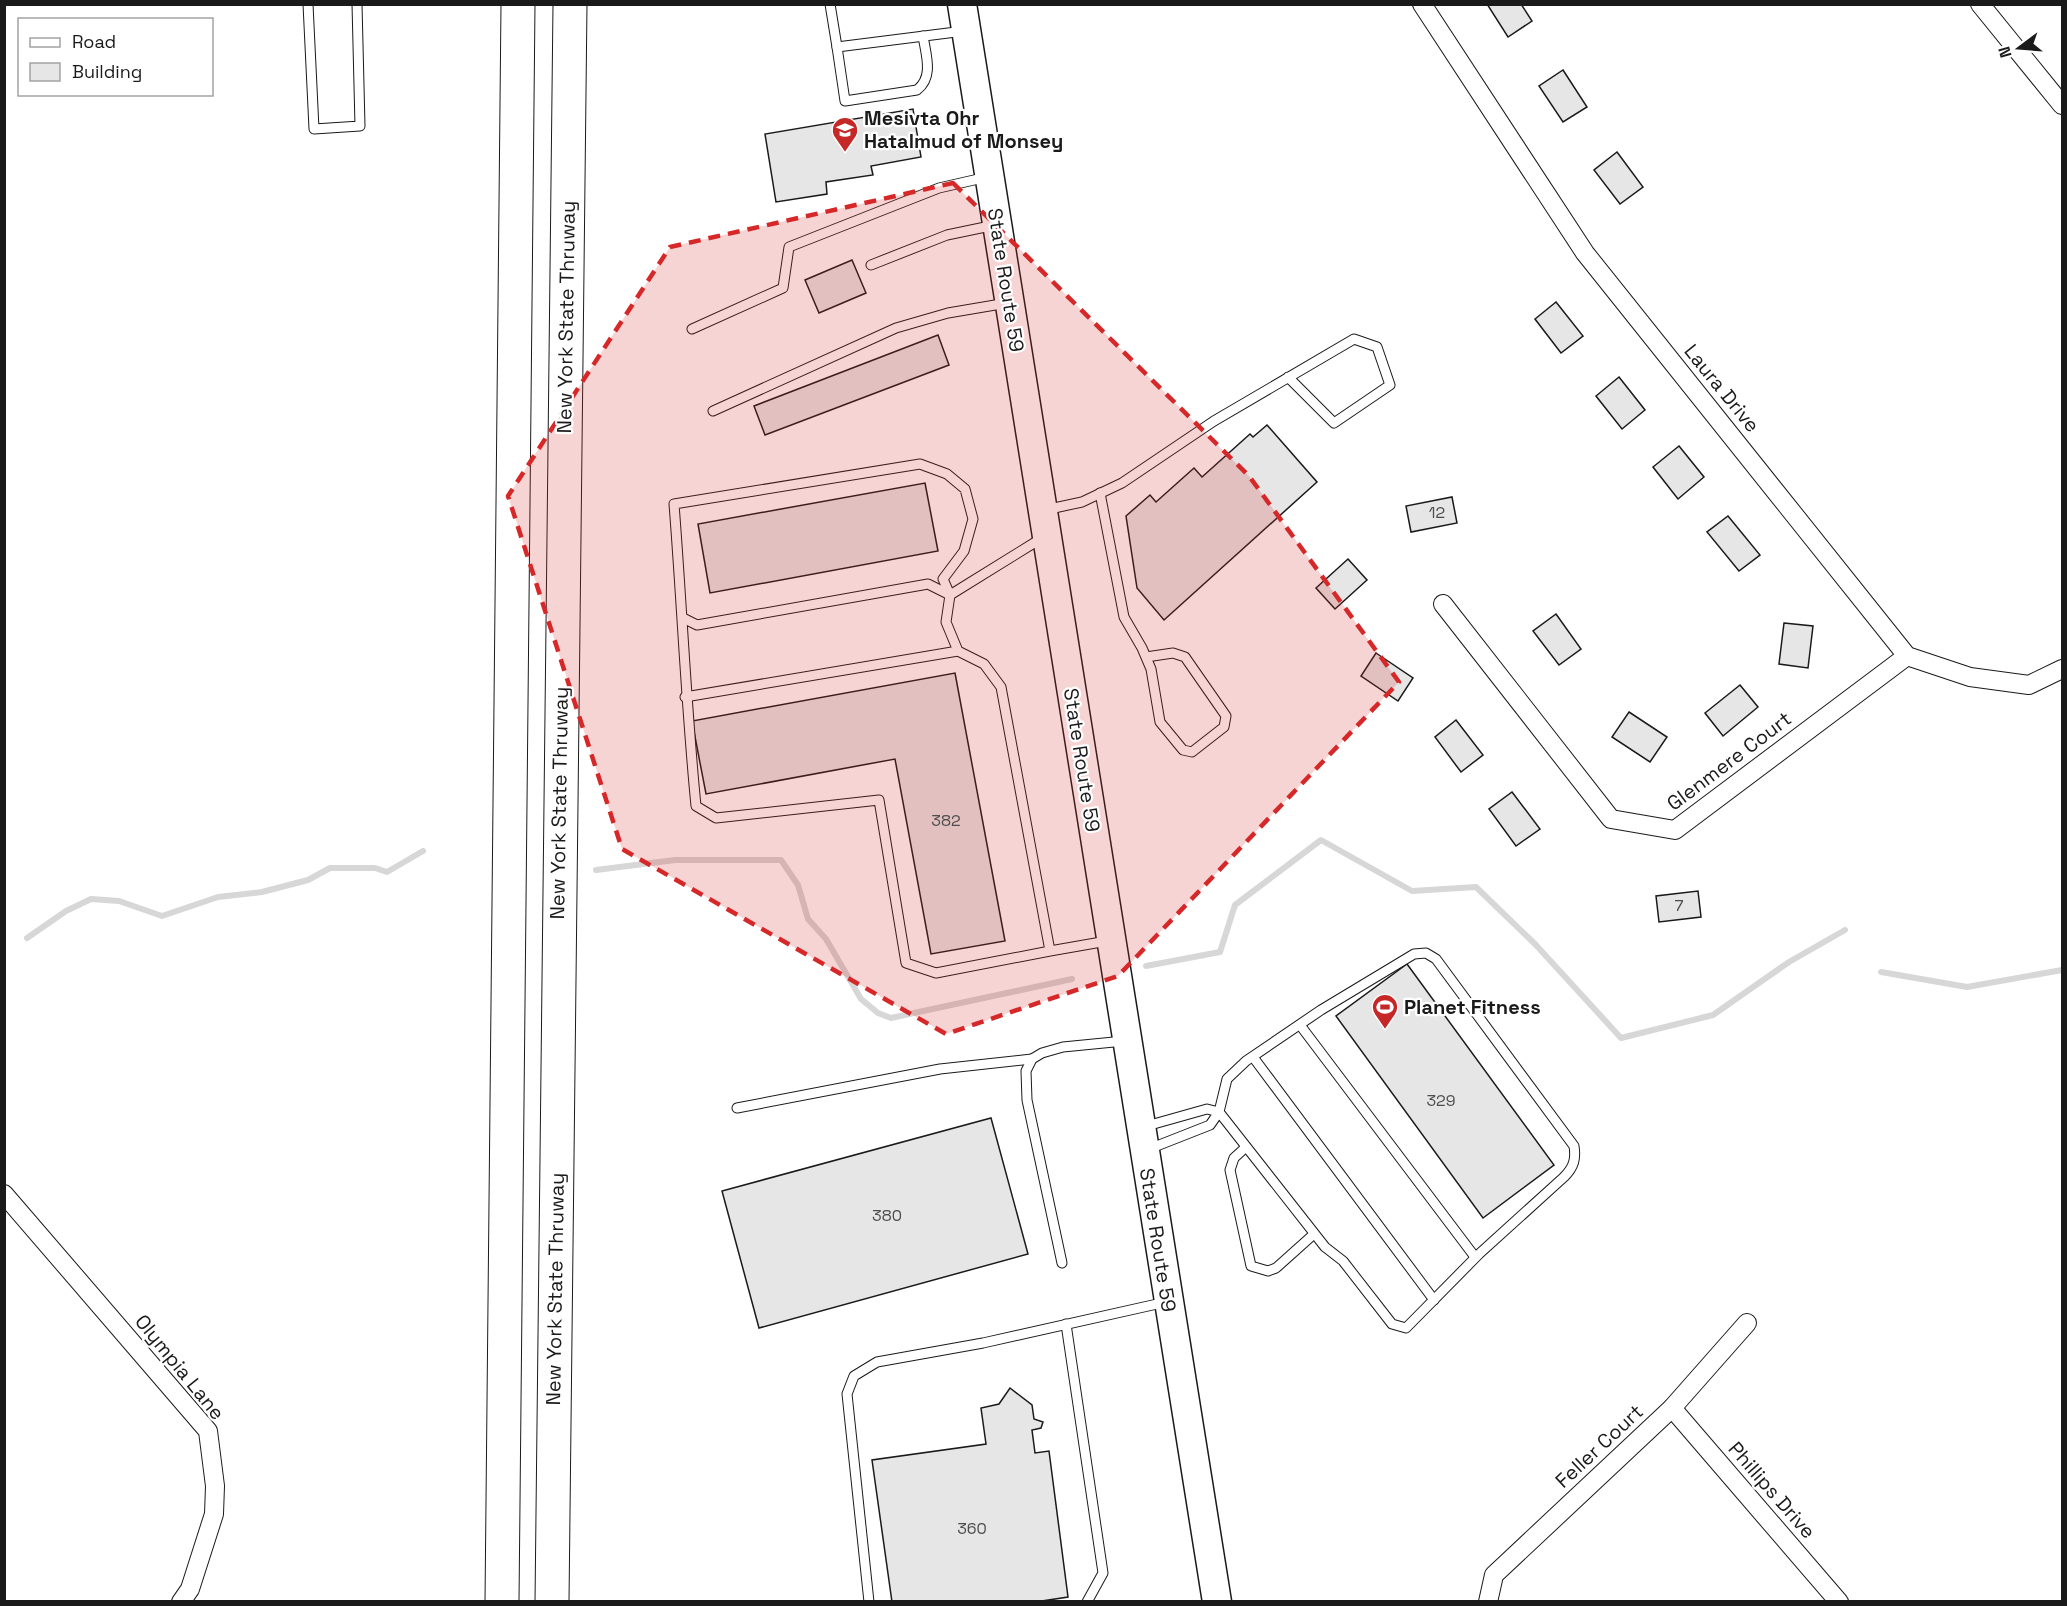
<svg xmlns="http://www.w3.org/2000/svg" width="2067" height="1606" font-family="'Space Grotesk',sans-serif">
	<style>
		.lines { fill: none; stroke-linecap: round; stroke-linejoin: round }
		.stream { stroke: #d7d7d7; stroke-width: 6 }
		.building { fill: #e6e6e6; stroke: #1a1a1a; stroke-width: 1.5 }
		.lane-casing { stroke: #1a1a1a; stroke-width: 11 }
		.street-casing { stroke: #1a1a1a; stroke-width: 20 }
		.primary-casing { stroke: #1a1a1a; stroke-width: 31 }
		.highway-casing { stroke: #1a1a1a; stroke-width: 35 }
		.lane { stroke: #fff; stroke-width: 9 }
		.street { stroke: #fff; stroke-width: 18 }
		.primary { stroke: #fff; stroke-width: 28 }
		.highway { stroke: #fff; stroke-width: 33 }
		.marked { fill: #d62828; fill-opacity: 0.2; stroke: #d62828; stroke-width: 4.5; stroke-dasharray: 12 8; stroke-linejoin: round }
		.labels { text-anchor: middle; stroke-width: 4.5; stroke-linejoin: round; paint-order: stroke }
		.number-label { font-size: 16px; fill: #4d4d4d }
		.poi-label { font-size: 20px; font-weight: bold; fill: #1a1a1a; stroke: #fff; text-anchor: start }
		.street-label { font-size: 20px; fill: #1a1a1a; stroke: #fff }
	</style>
	<rect width="100%" height="100%" fill="#fff"/>
	<g class="lines">
		<!-- stream -->
		<g class="stream">
			<path d="M 596,870 L 675,860 L 781,860 L 798,885 L 808,919 L 826,939 L 861,999 L 878,1013 L 891,1018 L 1072,979"/>
			<path d="M 27,938 L 66,911 L 91,899 L 119,901 L 162,916 L 218,897 L 262,892 L 308,880 L 330,868 L 375,868 L 387,872 L 423,851"/>
			<path d="M 1146,966 L 1220,952 L 1235,905 L 1321,840 L 1412,891 L 1476,887 L 1535,944 L 1621,1038 L 1713,1015 L 1789,962 L 1845,930"/>
			<path d="M 1881,972 L 1967,987 L 2062,970"/>
		</g>
	</g>
	<!-- building -->
	<g class="building">
		<path d="M 1487,4 L 1521,4 L 1532,21 L 1508,37 Z"/>
		<path d="M 1563,70 L 1587,107 L 1563,122 L 1539,86 Z"/>
		<path d="M 913,109 L 921,157 L 871,166 L 873,175 L 826,182 L 827,194 L 776,202 L 765,134 Z"/>
		<path d="M 1617,152 L 1643,187 L 1620,204 L 1594,170 Z"/>
		<path d="M 852,260 L 866,293 L 819,313 L 805,280 Z"/>
		<path d="M 1556,302 L 1583,336 L 1561,353 L 1535,319 Z"/>
		<path d="M 938,335 L 949,365 L 765,435 L 754,406 Z"/>
		<path d="M 1619,377 L 1645,410 L 1622,429 L 1596,396 Z"/>
		<path d="M 1267,425 L 1317,482 L 1164,620 L 1137,588 L 1126,516 L 1150,495 L 1156,502 L 1194,468 L 1202,477 L 1250,434 L 1253,437 Z"/>
		<path d="M 1679,446 L 1704,477 L 1678,499 L 1653,467 Z"/>
		<path d="M 925,483 L 938,551 L 710,593 L 698,524 Z"/>
		<path d="M 1452,497 L 1457,523 L 1411,532 L 1406,506 Z"/>
		<path d="M 1728,516 L 1760,555 L 1739,571 L 1707,532 Z"/>
		<path d="M 1348,559 L 1367,580 L 1335,609 L 1316,588 Z"/>
		<path d="M 1556,614 L 1581,649 L 1559,665 L 1533,631 Z"/>
		<path d="M 1784,623 L 1813,626 L 1808,668 L 1779,664 Z"/>
		<path d="M 1376,653 L 1413,678 L 1398,701 L 1361,676 Z"/>
		<path d="M 955,673 L 1005,941 L 931,954 L 895,759 L 706,794 L 692,721 Z"/>
		<path d="M 1740,685 L 1758,707 L 1723,736 L 1705,713 Z"/>
		<path d="M 1629,712 L 1667,737 L 1650,762 L 1612,737 Z"/>
		<path d="M 1456,720 L 1483,755 L 1461,772 L 1435,737 Z"/>
		<path d="M 1512,792 L 1540,829 L 1516,846 L 1489,809 Z"/>
		<path d="M 1698,891 L 1701,917 L 1659,922 L 1656,896 Z"/>
		<path d="M 1407,964 L 1554,1165 L 1483,1218 L 1336,1016 Z"/>
		<path d="M 991,1118 L 1028,1254 L 759,1328 L 722,1191 Z"/>
		<path d="M 1010,1388 L 1032,1405 L 1034,1419 L 1043,1422 L 1041,1428 L 1032,1430 L 1035,1453 L 1049,1451 L 1068,1597 L 1035,1602 L 892,1602 L 872,1460 L 986,1444 L 981,1408 L 999,1404 Z"/>
	</g>
	<g class="lines">
		<!-- lane casing -->
		<g class="lane-casing">
			<g id="lane">
				<path d="M 308,4 L 314,129 L 360,126 L 357,4"/>
				<path d="M 830,4 L 837,47 L 964,31"/>
				<path d="M 837,47 L 845,101 L 917,90 C 934,77 926,55 923,36"/>
				<path d="M 871,265 L 947,235 L 995,225"/>
				<path d="M 692,329 L 783,288 L 789,247 L 939,188 L 987,177"/>
				<path d="M 713,411 L 896,328 L 948,313 L 1007,303"/>
				<path d="M 1100,493 L 1124,617 L 1142,648 L 1151,669 L 1160,722 L 1183,750 L 1192,752 L 1224,727 L 1226,716 L 1185,657 L 1173,653 L 1146,657"/>
				<path d="M 1045,510 L 1082,502 L 1122,483 L 1214,421 L 1354,339 L 1377,347 L 1390,385 L 1334,423 L 1288,377"/>
				<path d="M 950,595 L 1042,538"/>
				<path d="M 683,618 L 697,625 L 928,584 L 950,595"/>
				<path d="M 685,697 L 958,651"/>
				<path d="M 1050,951 L 936,973 L 906,963 L 879,800 L 716,818 L 696,806 C 686,705 682,605 674,504 L 920,464 L 947,474 L 965,489 L 973,519 L 964,551 L 943,579 L 950,595 L 946,622 L 958,651 L 984,664 L 1001,687 L 1050,951 L 1107,941"/>
				<path d="M 1426,953 L 1436,959 L 1574,1146 C 1576,1159 1574,1167 1564,1177 L 1479,1254 L 1406,1328 L 1392,1324 L 1343,1261 L 1325,1247 L 1219,1112 L 1227,1079 L 1246,1061 L 1321,1010 L 1414,954 Z"/>
				<path d="M 1300,1025 L 1475,1257"/>
				<path d="M 1253,1057 L 1434,1300"/>
				<path d="M 737,1108 L 940,1069 L 1032,1059"/>
				<path d="M 1143,1127 L 1207,1109 L 1219,1112 L 1210,1125 L 1149,1149"/>
				<path d="M 1246,1147 L 1234,1158 L 1230,1170 L 1251,1266 L 1268,1271 L 1276,1268 L 1314,1234"/>
				<path d="M 1062,1263 L 1027,1100 L 1026,1071 L 1032,1059 L 1042,1053 L 1063,1047 L 1124,1041"/>
				<path d="M 1066,1324 L 1103,1573 L 1087,1602"/>
				<path d="M 869,1602 L 847,1394 L 854,1376 L 877,1362 L 983,1343 L 1166,1302"/>
			</g>
		</g>
		<!-- street casing -->
		<g class="street-casing">
			<g id="street">
				<path d="M 1422,4 L 1585,253 L 1907,656 L 1970,677 L 2029,685 L 2062,669"/>
				<path d="M 1980,4 L 2062,105"/>
				<path d="M 1443,604 L 1611,819 L 1675,830 L 1907,656"/>
				<path d="M 4,1194 L 208,1431 L 215,1486 L 214,1514 L 190,1589 L 181,1602"/>
				<path d="M 1672,1408 L 1839,1602"/>
				<path d="M 1488,1602 L 1494,1575 L 1672,1408 L 1747,1323"/>
			</g>
		</g>
		<!-- primary casing -->
		<g class="primary-casing">
			<path id="primary" d="M 962,4 L 1217,1602"/>
		</g>
		<!-- highway casing -->
		<g class="highway-casing">
			<g id="highway">
				<path d="M 502,1602 L 518,4"/>
				<path d="M 552,1602 L 570,4"/>
			</g>
		</g>
		<!-- lane -->
		<use href="#lane" class="lane"/>
		<!-- street -->
		<use href="#street" class="street"/>
		<!-- primary -->
		<use href="#primary" class="primary"/>
		<!-- highway -->
		<use href="#highway" class="highway"/>
	</g>
	<!-- marked area -->
	<path class="marked" d="M 953,183 L 1249,476 L 1399,682 L 1118,976 L 946,1034 L 622,849 L 508,496 L 670,247 Z"/>
	<!-- icons -->
	<defs>
		<g id="school-pin" transform="scale(1.35)"><path d="M0 17L-7.5 6A9.5 9.5 0 1 1 7.5 6Z" fill="#c62828" stroke="#fff"/><path d="M0-5L7-2L0 1L-7-2ZM-4 1L0 2.5L4 1V4Q0 6-4 4Z" fill="#fff"/></g>
		<g id="stadium-pin" transform="scale(1.35)"><path d="M0 17L-7.5 6A9.5 9.5 0 1 1 7.5 6Z" fill="#c62828" stroke="#fff"/><path d="M0-5a6.5 5 0 1 0 0 10a6.5 5 0 1 0 0-10ZM-3.5-1.8h7v3.6h-7Z" fill="#fff"/></g>
	</defs>
	<g fill-rule="evenodd">
		<use href="#school-pin" x="845" y="130"/>
		<use href="#stadium-pin" x="1385" y="1007"/>
	</g>
	<g class="labels">
		<!-- number labels -->
		<g class="number-label">
			<text x="1437" y="518">12</text>
			<text x="946" y="826">382</text>
			<text x="1679" y="911">7</text>
			<text x="1441" y="1106">329</text>
			<text x="887" y="1221">380</text>
			<text x="972" y="1534">360</text>
		</g>
		<!-- poi labels -->
		<g class="poi-label">
			<text x="864" y="125">Mesivta Ohr<tspan x="864" dy="23">Hatalmud of Monsey</tspan></text>
			<text x="1404" y="1014">Planet Fitness</text>
		</g>
		<!-- street labels -->
		<g class="street-label">
			<text transform="translate(1006 280) rotate(81)" y="7">State Route 59</text>
			<text transform="translate(566 317) rotate(-89)" y="7">New York State Thruway</text>
			<text transform="translate(1722 388) rotate(51)" y="7">Laura Drive</text>
			<text transform="translate(1082 760) rotate(81)" y="7">State Route 59</text>
			<text transform="translate(1729 761) rotate(-37)" y="7">Glenmere Court</text>
			<text transform="translate(559 803) rotate(-89)" y="7">New York State Thruway</text>
			<text transform="translate(1158 1240) rotate(81)" y="7">State Route 59</text>
			<text transform="translate(555 1289) rotate(-89)" y="7">New York State Thruway</text>
			<text transform="translate(180 1367) rotate(51)" y="7">Olympia Lane</text>
			<text transform="translate(1599 1446) rotate(-43)" y="7">Feller Court</text>
			<text transform="translate(1772 1490) rotate(49)" y="7">Phillips Drive</text>
		</g>
	</g>
	<!-- border -->
	<rect width="2067" height="1606" fill="none" stroke="#1a1a1a" stroke-width="12"/>
	<!-- legend -->
	<rect x="18" y="18" width="195" height="78" fill="#ffffff" stroke="#a3a3a3" stroke-width="1.5"/>
	<rect x="30" y="38" width="30" height="9" fill="#ffffff" stroke="#a3a3a3" stroke-width="1.5"/>
	<text x="72" y="48" font-size="18" fill="#1a1a1a">Road</text>
	<rect x="30" y="63" width="30" height="18" fill="#e6e6e6" stroke="#a3a3a3" stroke-width="1.5"/>
	<text x="72" y="78" font-size="18" fill="#1a1a1a">Building</text>
	<!-- north arrow -->
	<g transform="translate(2019 48) rotate(254)" stroke="#ffffff" stroke-width="4.5" paint-order="stroke">
	<path d="M0-4.5L10 22L0 15L-10 22Z" fill="#1a1a1a"/>
	<text y="-9" font-size="16" font-weight="bold" text-anchor="middle" fill="#1a1a1a">N</text>
	</g>
</svg>
